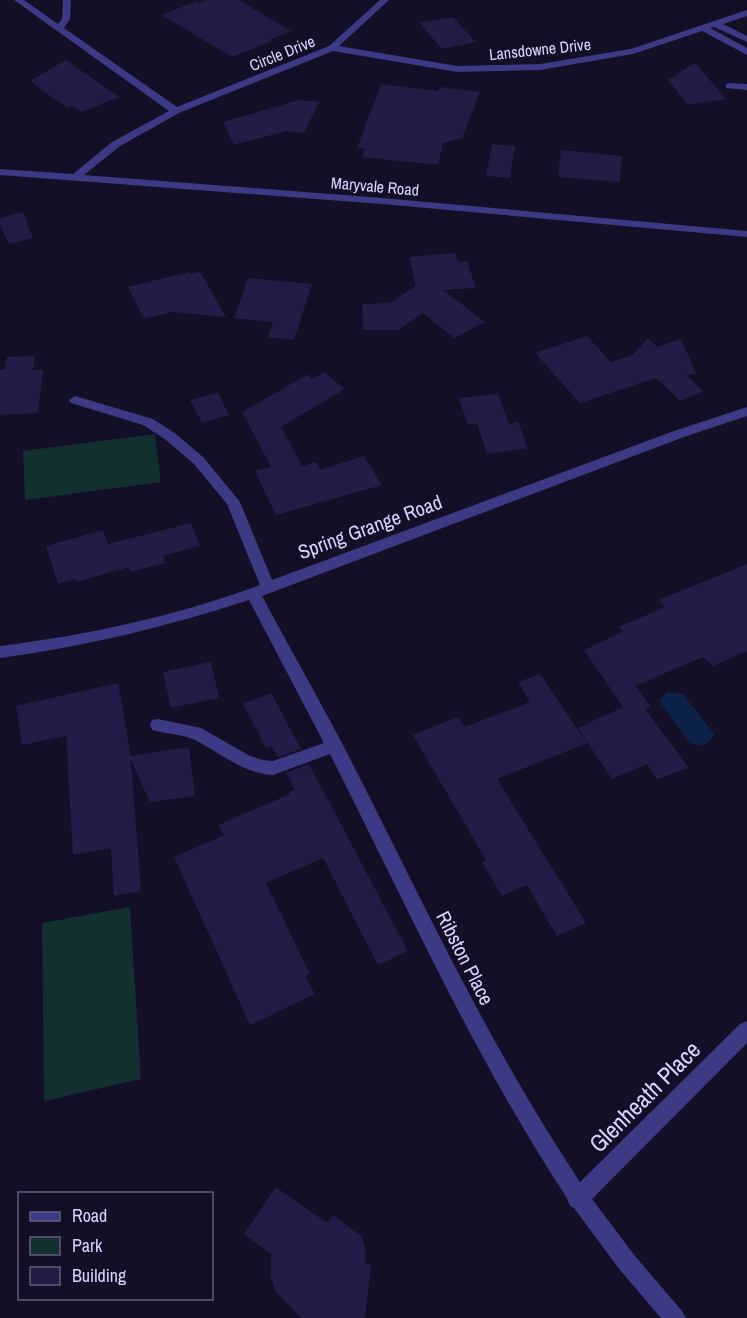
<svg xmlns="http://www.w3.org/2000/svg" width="747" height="1318" font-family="'Archivo Narrow',sans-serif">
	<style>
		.green { fill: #12302f }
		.water { fill: #0c2248 }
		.building { fill: #241b47 }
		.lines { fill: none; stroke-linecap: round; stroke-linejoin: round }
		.minor { fill: #3d3a85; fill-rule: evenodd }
		.labels { text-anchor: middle; stroke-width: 4.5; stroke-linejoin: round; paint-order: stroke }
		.far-street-label { font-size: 16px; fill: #d9d4ff; stroke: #130f26 }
		.street-label { font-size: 20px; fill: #d9d4ff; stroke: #130f26 }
		.near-street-label { font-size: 24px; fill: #d9d4ff; stroke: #130f26 }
	</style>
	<rect width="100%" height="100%" fill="#130f26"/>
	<!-- green -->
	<g class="green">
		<path d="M 155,434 L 161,482 L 25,500 L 23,451 Z"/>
		<path d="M 130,907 L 141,1079 L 44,1101 L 42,923 Z"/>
	</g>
	<!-- water -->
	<path class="water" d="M 667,692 L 683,694 L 714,734 C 710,746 700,747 690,743 L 659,701 Z"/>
	<!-- building -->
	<g class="building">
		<path d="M 207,0 L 239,0 L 291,31 L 269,40 L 272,41 L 232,57 L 162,15 L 197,1 L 200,3 Z"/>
		<path d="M 453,17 L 476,42 L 442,49 L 420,23 Z"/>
		<path d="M 66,60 L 119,97 L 81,112 L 72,106 L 67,108 L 30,81 Z"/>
		<path d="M 695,63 L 726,99 L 688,105 L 668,80 Z"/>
		<path d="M 381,84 L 438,91 L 440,87 L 480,92 L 462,138 L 443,143 L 438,165 L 362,157 L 365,149 L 357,148 Z"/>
		<path d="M 299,100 L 319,102 L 304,133 L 286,131 L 234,145 L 223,122 Z"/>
		<path d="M 492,144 L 515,146 L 510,178 L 486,176 Z"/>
		<path d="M 561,150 L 622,156 L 620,182 L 558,177 Z"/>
		<path d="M 23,212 L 33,238 L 9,244 L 0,225 L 0,218 Z"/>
		<path d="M 455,253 L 458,262 L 467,261 L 476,288 L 443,290 L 485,322 L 454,338 L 423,313 L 398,330 L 363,330 L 362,304 L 390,303 L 416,286 L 409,257 Z"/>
		<path d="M 189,272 L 190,274 L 200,272 L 226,317 L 172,312 L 144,319 L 128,287 Z"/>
		<path d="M 248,278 L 312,284 L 294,340 L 268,337 L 273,322 L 234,318 Z"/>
		<path d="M 587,336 L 611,362 L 633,355 L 648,338 L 657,347 L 681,339 L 696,374 L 686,375 L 703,391 L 680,401 L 656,378 L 580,403 L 535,353 Z"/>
		<path d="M 35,356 L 33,370 L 43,370 L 38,413 L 0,415 L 0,370 L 5,369 L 7,357 Z"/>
		<path d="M 324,372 L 345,389 L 281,427 L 302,466 L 316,462 L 320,470 L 364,456 L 382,485 L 276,515 L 255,471 L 271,467 L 242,412 L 307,375 L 312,379 Z"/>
		<path d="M 218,393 L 229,415 L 202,423 L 190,400 Z"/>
		<path d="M 498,394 L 509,424 L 518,422 L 528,448 L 487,454 L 477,424 L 468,425 L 459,398 Z"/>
		<path d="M 191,523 L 200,546 L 163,556 L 165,563 L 131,572 L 129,567 L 77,582 L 76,579 L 58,584 L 46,546 L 103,530 L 108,544 Z"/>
		<path d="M 747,564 L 747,651 L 713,666 L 703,657 L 635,686 L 651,707 L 645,709 L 689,768 L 657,779 L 647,764 L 612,779 L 578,728 L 623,707 L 584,650 L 624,631 L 618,627 L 663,608 L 664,606 L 659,600 Z"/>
		<path d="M 211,662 L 219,698 L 171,708 L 163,672 Z"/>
		<path d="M 540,674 L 587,743 L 497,779 L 586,923 L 557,936 L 527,885 L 502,896 L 482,862 L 486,860 L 413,735 L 458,717 L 465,727 L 530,702 L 518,682 Z"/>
		<path d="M 118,683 L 131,756 L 189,747 L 195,796 L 150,802 L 131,760 L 141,891 L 114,896 L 111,848 L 73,855 L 66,736 L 22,745 L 16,706 Z"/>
		<path d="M 271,693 L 301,749 L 278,757 L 272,746 L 266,748 L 243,704 Z"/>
		<path d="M 309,764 L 408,951 L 378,965 L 323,858 L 266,883 L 310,974 L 305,976 L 315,994 L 250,1025 L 174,857 L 224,835 L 218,825 L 290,794 L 289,792 L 295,790 L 286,773 Z"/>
		<path d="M 276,1187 L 327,1223 L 333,1215 L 362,1237 L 366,1253 L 365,1263 L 371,1265 L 365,1318 L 301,1318 L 276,1292 L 271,1278 L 271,1254 L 244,1234 Z"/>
	</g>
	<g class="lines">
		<!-- minor -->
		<g class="minor">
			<path d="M 14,0 L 24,0 L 58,24 L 62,19 L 63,0 L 71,0 L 70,19 L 64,28 L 177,107 L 329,46 L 380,0 L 389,0 L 339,46 L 457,66 L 540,64 L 631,49 L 747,10 L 747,16 L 723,24 L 747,36 L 747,42 L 714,27 L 710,28 L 747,48 L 747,55 L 702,31 L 633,54 L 540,70 L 457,72 L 333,51 L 179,113 L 120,146 L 84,175 L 382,198 L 747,231 L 747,237 L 382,204 L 0,175 L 0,169 L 73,174 L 112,142 L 169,111 Z"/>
			<path d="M 729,83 L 747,84 L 747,90 L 726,88 L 726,84 Z"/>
			<path d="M 75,396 L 153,419 L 176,434 L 204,458 L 240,502 L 272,580 L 674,431 L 747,407 L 747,416 L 684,437 L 262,596 C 288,645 316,694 342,743 C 418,891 487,1043 580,1182 L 740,1024 L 747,1021 L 747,1043 L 592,1199 L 635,1256 L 682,1311 L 686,1318 L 661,1318 L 620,1270 L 574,1208 L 570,1206 L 567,1198 C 474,1057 406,904 330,754 L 273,775 C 242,773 221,753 195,740 C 182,734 166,734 152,730 L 150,725 L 152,720 L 158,719 L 201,728 L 250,756 L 263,760 L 273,761 L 324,743 L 249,600 C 166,627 87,646 0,658 L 0,646 C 88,635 176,616 260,585 L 227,504 L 194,464 L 166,440 L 143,425 L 71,403 L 69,400 Z"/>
		</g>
	</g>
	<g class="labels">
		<!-- far-street labels -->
		<g class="far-street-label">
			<text transform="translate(540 49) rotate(-6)" y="6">Lansdowne Drive</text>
			<text transform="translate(282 53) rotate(-22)" y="6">Circle Drive</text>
			<text transform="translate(375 186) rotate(5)" y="6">Maryvale Road</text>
		</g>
		<!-- street labels -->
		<g class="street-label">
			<text transform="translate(370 527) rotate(-20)" y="7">Spring Grange Road</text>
			<text transform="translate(465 958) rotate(63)" y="7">Ribston Place</text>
		</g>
		<!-- near-street labels -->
		<g class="near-street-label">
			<text transform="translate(645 1097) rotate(-45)" y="8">Glenheath Place</text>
		</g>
	</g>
	<!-- legend -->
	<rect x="18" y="1192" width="195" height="108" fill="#130f26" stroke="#625e7d" stroke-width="1.5"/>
	<rect x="30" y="1212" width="30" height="9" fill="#3d3a85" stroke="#625e7d" stroke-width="1.5"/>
	<text x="72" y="1222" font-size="18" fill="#d9d4ff">Road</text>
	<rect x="30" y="1237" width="30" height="18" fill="#12302f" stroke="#625e7d" stroke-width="1.5"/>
	<text x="72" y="1252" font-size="18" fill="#d9d4ff">Park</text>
	<rect x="30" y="1267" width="30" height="18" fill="#241b47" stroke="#625e7d" stroke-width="1.5"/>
	<text x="72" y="1282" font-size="18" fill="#d9d4ff">Building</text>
</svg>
